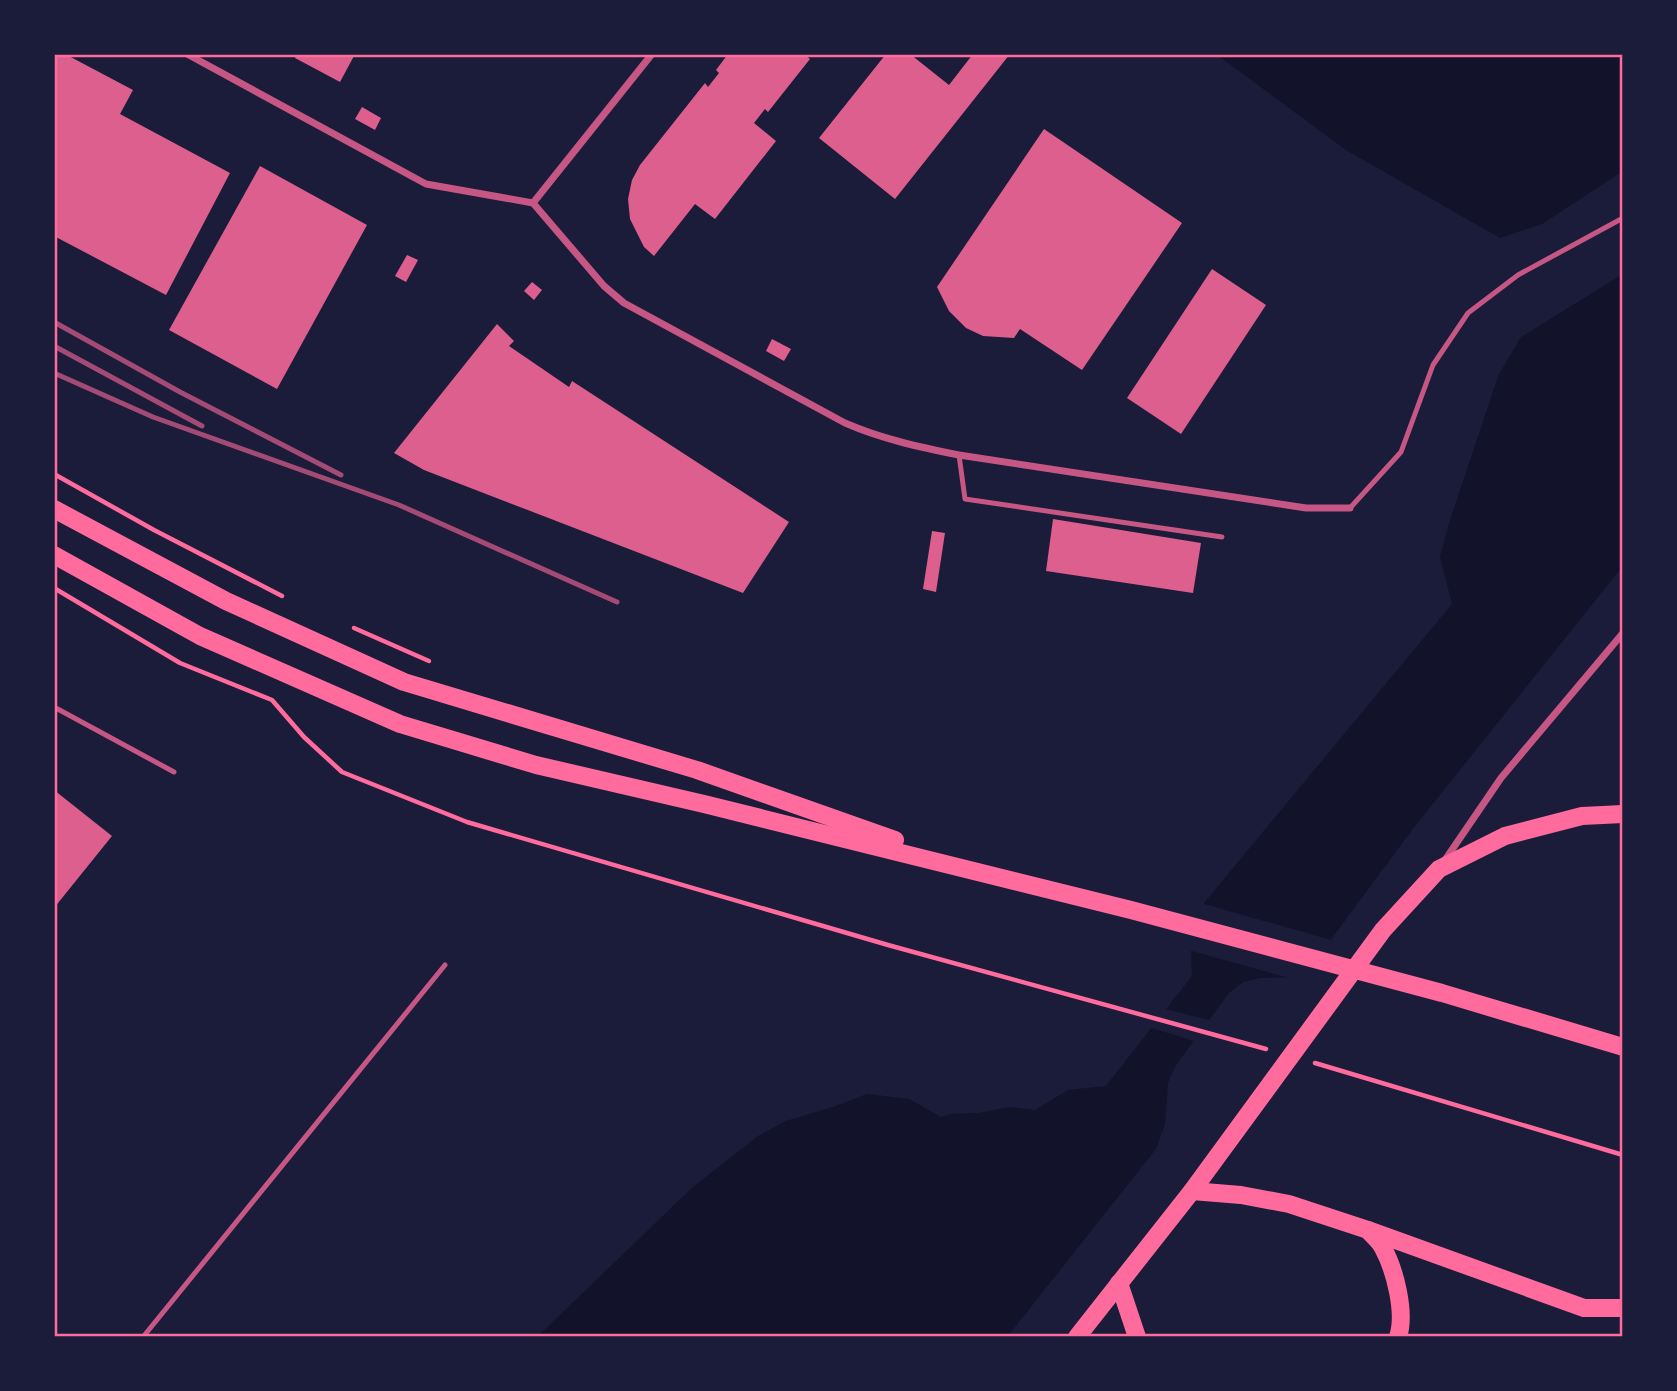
<svg xmlns="http://www.w3.org/2000/svg" width="1677" height="1391" font-family="'Zilla Slab',serif">
	<style>
		.water { fill: #12122b }
		.pier { fill: #1b1b3a }
		.building { fill: #dd5f8e }
		.lines { fill: none; stroke-linecap: round; stroke-linejoin: round }
		.path { stroke: #ff6b9d; stroke-width: 4.5 }
		.service { stroke: #c65784; stroke-width: 5 }
		.minor { stroke: #c65784; stroke-width: 7 }
		.primary { stroke: #ff6b9d; stroke-width: 18 }
		.rail { stroke: #a44b75; stroke-width: 5 }
		.neatline { fill: none; stroke: #ff6b9d; stroke-width: 2.5 }
	</style>
	<rect width="100%" height="100%" fill="#1b1b3a"/>
	<!-- water -->
	<g class="water">
		<path d="M 1216,54 L 1623,54 L 1623,171 L 1542,224 L 1500,238 L 1346,150 Z"/>
		<path d="M 1623,274 L 1623,566 L 1415,826 L 1303,977 L 1260,978 L 1243,982 L 1229,993 L 1176,1065 L 1168,1083 L 1165,1124 L 1156,1149 L 1007,1337 L 537,1337 L 693,1187 L 758,1136 L 786,1121 L 833,1107 L 867,1094 L 909,1099 L 941,1117 L 950,1114 L 979,1113 L 1010,1107 L 1035,1110 L 1068,1090 L 1106,1086 L 1192,976 L 1191,948 L 1204,903 L 1452,604 L 1440,557 L 1450,520 L 1499,374 L 1521,337 Z"/>
	</g>
	<!-- pier -->
	<g class="pier">
		<path d="M 1201,903 L 1335,941 L 1304,980 L 1296,980 L 1188,950 Z"/>
		<path d="M 1162,1008 L 1213,1021 L 1197,1042 L 1148,1027 Z"/>
	</g>
	<!-- building -->
	<g class="building">
		<path d="M 58,54 L 65,54 L 133,90 L 120,114 L 230,173 L 166,295 L 54,236 L 54,61 Z"/>
		<path d="M 297,54 L 350,54 L 354,56 L 340,82 L 295,58 Z"/>
		<path d="M 728,54 L 804,54 L 810,59 L 768,112 L 765,109 L 754,123 L 776,141 L 715,219 L 695,204 L 654,256 L 644,247 L 630,219 L 628,199 L 632,180 L 640,165 L 705,83 L 708,87 L 719,73 L 716,70 Z"/>
		<path d="M 886,54 L 910,54 L 949,85 L 973,54 L 1010,54 L 895,199 L 819,138 Z"/>
		<path d="M 362,107 L 381,118 L 375,130 L 355,119 Z"/>
		<path d="M 1044,129 L 1182,223 L 1082,370 L 1020,329 L 1014,338 L 983,336 L 966,328 L 949,311 L 937,287 Z"/>
		<path d="M 260,166 L 367,225 L 277,389 L 169,330 Z"/>
		<path d="M 407,255 L 418,260 L 406,282 L 395,276 Z"/>
		<path d="M 1212,269 L 1266,305 L 1181,434 L 1127,398 Z"/>
		<path d="M 532,282 L 542,290 L 534,300 L 524,291 Z"/>
		<path d="M 497,324 L 514,341 L 509,346 L 569,387 L 572,381 L 789,522 L 743,593 L 424,470 L 394,453 Z"/>
		<path d="M 772,339 L 791,349 L 784,361 L 766,351 Z"/>
		<path d="M 1053,519 L 1201,543 L 1193,593 L 1046,571 Z"/>
		<path d="M 932,531 L 945,533 L 936,592 L 923,589 Z"/>
		<path d="M 54,790 L 112,836 L 54,908 Z"/>
	</g>
	<g class="lines">
		<!-- path -->
		<g class="path">
			<path d="M 54,474 L 154,530 L 282,596"/>
			<path d="M 54,588 L 180,663 L 272,700 L 304,737 L 342,772 L 467,822 L 888,945 L 1266,1049"/>
			<path d="M 354,628 L 429,661"/>
			<path d="M 1315,1063 L 1623,1155"/>
		</g>
		<!-- service -->
		<g class="service">
			<path d="M 959,455 L 965,499 L 1222,537"/>
			<path d="M 1350,508 L 1401,452 L 1433,365 L 1468,313 L 1518,275 L 1623,218"/>
			<path d="M 54,707 L 174,772"/>
			<path d="M 143,1337 L 445,965"/>
		</g>
		<!-- minor -->
		<g class="minor">
			<path d="M 187,54 L 426,184 L 533,203"/>
			<path d="M 533,203 L 604,286 L 624,303 L 845,423 C 882,439 919,447 959,455 L 1306,508 L 1350,508"/>
			<path d="M 533,203 L 652,54"/>
			<path d="M 1445,860 L 1501,778 L 1623,633"/>
		</g>
		<!-- primary -->
		<g class="primary">
			<path d="M 54,509 L 226,601 L 404,682 L 697,770 L 895,840"/>
			<path d="M 54,555 L 200,636 L 400,724 L 536,765 L 704,804 L 1131,910 L 1442,993 L 1623,1047"/>
			<path d="M 1192,1191 L 1241,1195 L 1289,1204 L 1368,1230 L 1584,1308 L 1623,1308"/>
			<path d="M 1368,1230 C 1373,1236 1380,1241 1383,1248 C 1395,1270 1406,1313 1398,1337"/>
			<path d="M 1119,1283 L 1137,1337"/>
			<path d="M 1077,1337 L 1192,1191 L 1383,930 L 1439,869 L 1505,836 L 1582,816 L 1623,814"/>
		</g>
		<!-- rail -->
		<g class="rail">
			<path d="M 54,322 L 180,392 L 341,475"/>
			<path d="M 54,346 L 202,426"/>
			<path d="M 54,373 L 153,417 L 399,505 L 617,602"/>
		</g>
	</g>
	<!-- border -->
	<rect width="1677" height="1391" fill="none" stroke="#1b1b3a" stroke-width="112"/>
	<rect x="56" y="56" width="1565" height="1279" class="neatline"/>
</svg>
